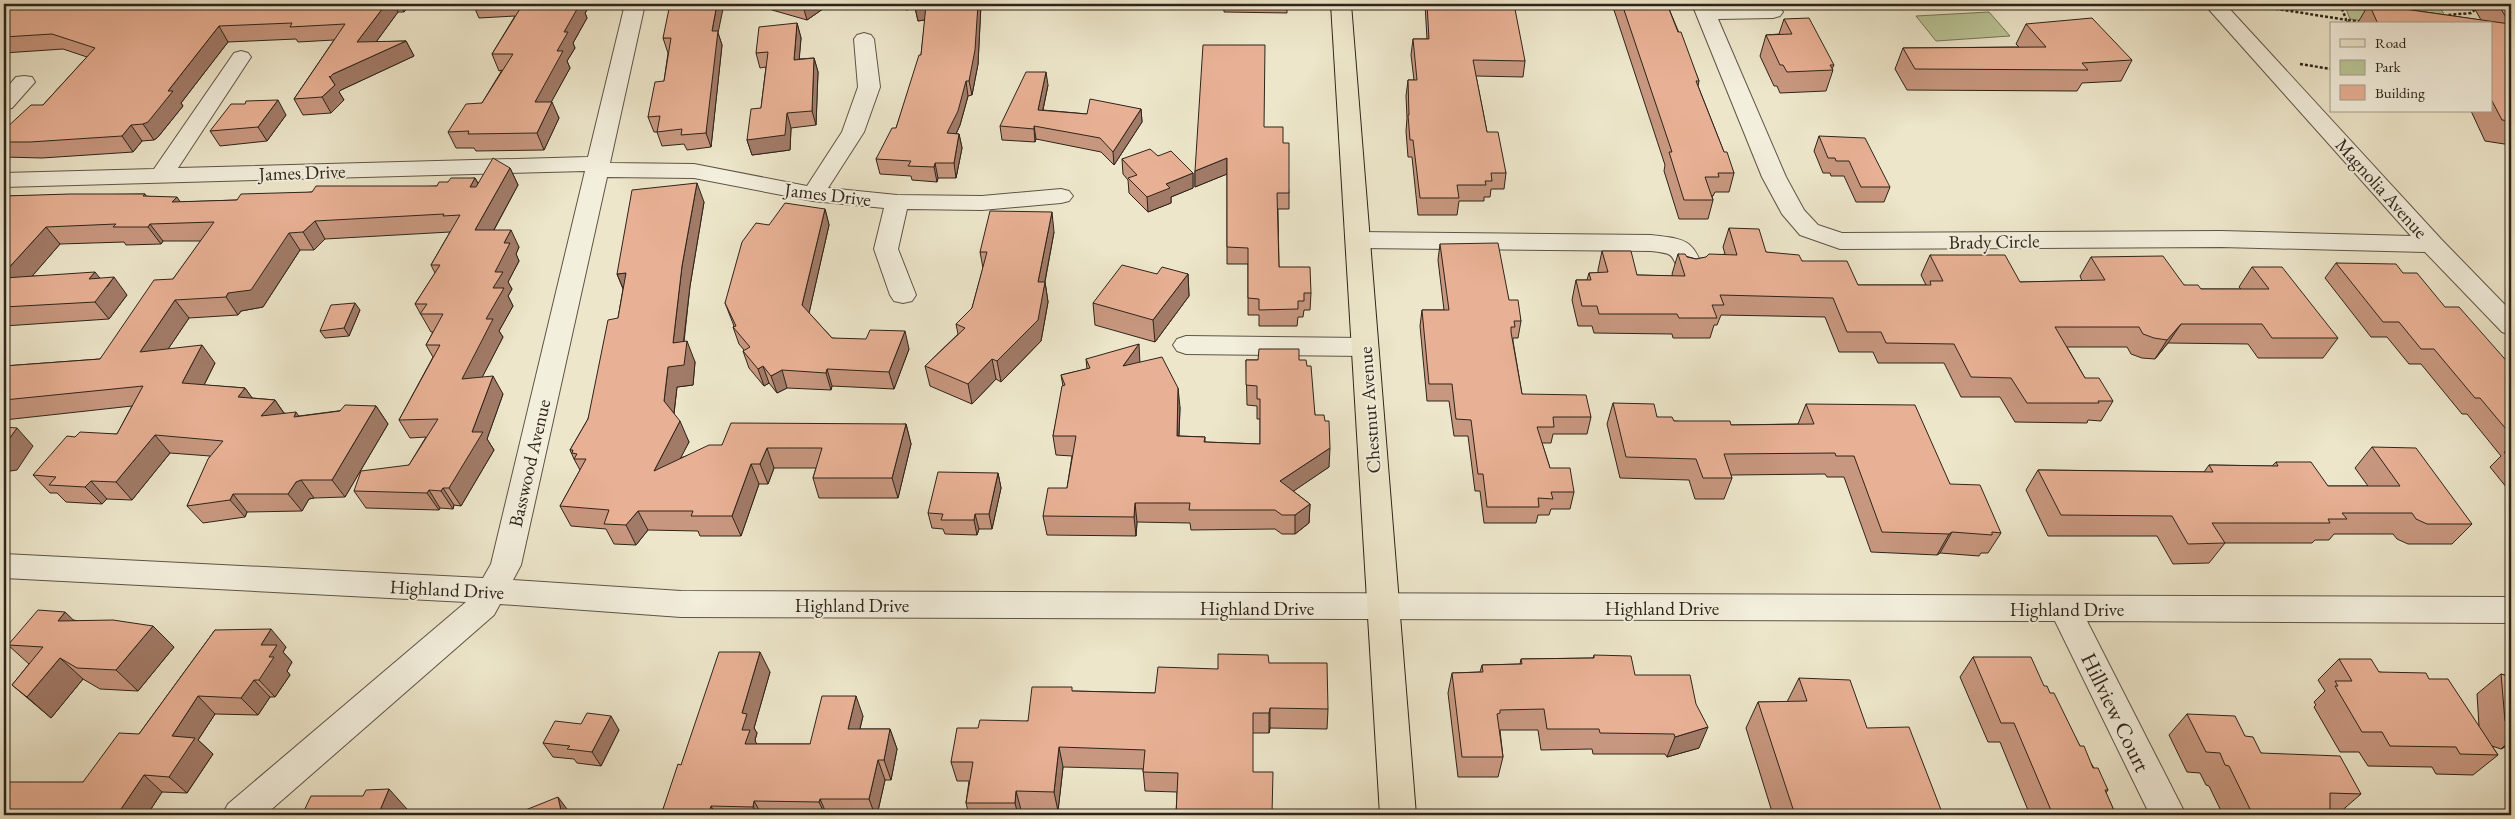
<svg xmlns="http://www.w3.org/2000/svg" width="2515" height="819" font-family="'EB Garamond',serif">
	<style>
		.green { fill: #b9c496; stroke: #747458 }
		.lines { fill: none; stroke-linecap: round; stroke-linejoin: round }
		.minor-casing { stroke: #5e5447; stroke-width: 2 }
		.major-casing { stroke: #2e241b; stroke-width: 2 }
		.path { stroke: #2e241b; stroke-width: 2.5; stroke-dasharray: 3 2; stroke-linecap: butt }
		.minor { fill: #f3efdd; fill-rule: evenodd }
		.major { fill: #ede6ca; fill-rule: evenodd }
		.wall { fill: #c8977f; stroke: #2e241b }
		.shaded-wall { fill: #a27b68; stroke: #2e241b }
		.building { fill: #e8b094; stroke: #2e241b }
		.labels { text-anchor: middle; stroke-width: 4; stroke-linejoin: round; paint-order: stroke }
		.street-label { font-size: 19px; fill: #2e241b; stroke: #f3efdd }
		.near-street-label { font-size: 22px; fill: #2e241b; stroke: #f3efdd }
	</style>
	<rect width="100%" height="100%" fill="#ede6ca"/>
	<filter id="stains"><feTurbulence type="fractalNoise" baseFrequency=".004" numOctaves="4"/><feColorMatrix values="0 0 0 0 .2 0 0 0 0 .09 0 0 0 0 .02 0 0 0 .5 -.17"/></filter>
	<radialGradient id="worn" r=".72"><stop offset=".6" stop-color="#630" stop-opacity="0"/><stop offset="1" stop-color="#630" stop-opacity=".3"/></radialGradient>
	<!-- green -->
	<g class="green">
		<path d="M 2344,4 L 2438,4 L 2445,16 L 2385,24 L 2350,19 Z"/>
		<path d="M 1989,12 L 2010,36 L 1936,41 L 1916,16 Z"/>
	</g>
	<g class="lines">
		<!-- minor casing -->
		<g class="minor-casing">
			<g id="minor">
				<path d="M 625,4 L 645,4 L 610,163 L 694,164 L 807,186 L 842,132 L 858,87 L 854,39 L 857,35 L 864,33 L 871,35 L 874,39 L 880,87 L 864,132 L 828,188 L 897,195 L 982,196 L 1061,189 L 1069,191 L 1073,196 L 1069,201 L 1061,203 L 982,210 L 907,209 L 898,249 L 916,295 L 912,301 L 903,303 L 894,301 L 890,295 L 874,249 L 884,208 L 813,201 L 694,178 L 607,177 L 521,565 L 513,580 L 681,591 L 2511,597 L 2511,623 L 2087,621 L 2186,815 L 2150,815 L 2055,621 L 681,617 L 500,604 L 494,615 L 265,815 L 222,815 L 228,804 L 466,602 L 4,578 L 4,554 L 483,578 L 491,564 L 585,171 L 4,187 L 4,173 L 154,169 L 234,53 L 241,51 L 248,53 L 251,57 L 178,168 L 588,157 Z"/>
				<path d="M 1692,4 L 1712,4 L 1713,7 L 1773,6 L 1780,8 L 1783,12 L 1780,16 L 1773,18 L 1718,19 L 1786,177 L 1804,210 L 1818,225 L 1842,233 L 2221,231 L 2411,236 L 2204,4 L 2225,4 L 2441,239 L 2511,311 L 2511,335 L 2502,332 L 2425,252 L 2221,247 L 1840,249 L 1800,235 L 1782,214 L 1762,177 Z"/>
				<path d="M 24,76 L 32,77 L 35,82 L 12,108 L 4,109 L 4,91 L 16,77 Z"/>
				<path d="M 1358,232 L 1651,235 C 1681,239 1693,237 1703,269 L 1700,275 L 1691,277 L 1682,275 C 1669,255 1678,254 1651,251 L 1358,248 L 1349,245 L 1346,240 L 1349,235 Z"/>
				<path d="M 1186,336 L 1365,338 L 1374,341 L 1378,347 L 1374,353 L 1365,356 L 1186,354 L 1177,351 L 1173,345 L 1177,339 Z"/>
			</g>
		</g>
		<!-- major casing -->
		<g class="major-casing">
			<path id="major" d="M 1331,4 L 1351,4 L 1416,815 L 1380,815 Z"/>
		</g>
		<!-- path -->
		<g class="path">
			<path d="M 2246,4 L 2347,20"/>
			<path d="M 2319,4 L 2341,7"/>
			<path d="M 2340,4 L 2346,19"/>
			<path d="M 2449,18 L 2447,15 L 2471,13 L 2478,7"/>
			<path d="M 2348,24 L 2347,20 L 2361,22"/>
			<path d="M 2300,64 L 2331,69"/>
		</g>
		<!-- minor -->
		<use href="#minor" class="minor"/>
		<!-- major -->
		<use href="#major" class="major"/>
	</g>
	<!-- wall -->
	<g class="wall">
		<path d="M 4,4 L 410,4 L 404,12 L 398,12 L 376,42 L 406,41 L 414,56 L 341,90 L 339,92 L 344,100 L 331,113 L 303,115 L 294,99 L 334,40 L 298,42 L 296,39 L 228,42 L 181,103 L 183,106 L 158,137 L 154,140 L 142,141 L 133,152 L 42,158 L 4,157 L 4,130 L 43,105 L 87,57 L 63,49 L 4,53 Z"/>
		<path d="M 473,4 L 591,4 L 585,13 L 587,18 L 573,43 L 575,48 L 567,61 L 570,68 L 551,102 L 559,118 L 544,150 L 476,151 L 474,148 L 456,148 L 448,132 L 482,103 L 502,70 L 499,71 L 492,54 L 515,16 L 479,18 Z"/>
		<path d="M 771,4 L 830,4 L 807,20 L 772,10 Z"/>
		<path d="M 905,4 L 981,4 L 978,64 L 972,95 L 968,96 L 960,125 L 956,134 L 959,134 L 962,148 L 956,178 L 938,178 L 937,182 L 912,180 L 911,176 L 880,174 L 876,159 L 896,128 L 921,55 L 925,20 L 918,21 L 915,8 L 906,10 Z"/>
		<path d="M 1224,4 L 1287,4 L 1287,13 L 1224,12 Z"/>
		<path d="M 1425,4 L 1496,4 L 1497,8 L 1525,61 L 1523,77 L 1476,76 L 1487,132 L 1506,173 L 1504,189 L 1491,189 L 1490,197 L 1484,197 L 1484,201 L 1459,201 L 1457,215 L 1418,215 L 1412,157 L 1408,157 L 1406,131 L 1407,118 L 1406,96 L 1408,80 L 1414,80 L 1411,55 L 1413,39 L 1427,39 Z"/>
		<path d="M 1609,4 L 1667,4 L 1699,81 L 1698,86 L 1724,152 L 1734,173 L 1729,192 L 1715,192 L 1713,196 L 1712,196 L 1713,200 L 1708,219 L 1679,219 L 1664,171 L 1665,165 L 1613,7 L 1611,7 Z"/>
		<path d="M 2369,4 L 2481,20 L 2472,4 L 2511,4 L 2511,145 L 2485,141 L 2471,111 L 2491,111 L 2491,24 L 2357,24 Z"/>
		<path d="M 1784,19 L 1834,65 L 1832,69 L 1833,70 L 1826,91 L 1780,93 L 1777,86 L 1774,86 L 1760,56 L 1766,35 L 1779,34 Z"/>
		<path d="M 797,23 L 801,38 L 799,59 L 814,58 L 818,72 L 816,125 L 791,128 L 790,150 L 752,155 L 747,140 L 761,108 L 766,67 L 760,68 L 756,53 Z"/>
		<path d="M 2026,24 L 2132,60 L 2121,81 L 2082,83 L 2077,91 L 1907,90 L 1895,69 L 1903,48 L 2019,47 L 2016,44 Z"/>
		<path d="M 718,33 L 722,45 L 711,147 L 687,150 L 684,144 L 662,146 L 657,132 L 654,132 L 648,117 L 664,81 L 668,53 L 663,38 Z"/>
		<path d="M 1048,85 L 1043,110 L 1087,114 L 1141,109 L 1142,122 L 1114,165 L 1101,152 L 1036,139 L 1035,142 L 1002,140 L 1000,126 Z"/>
		<path d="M 286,115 L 267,141 L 220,146 L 210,131 Z"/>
		<path d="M 1264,127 L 1283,143 L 1289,193 L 1289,209 L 1278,209 L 1279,267 L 1311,293 L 1310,310 L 1304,310 L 1303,317 L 1298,317 L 1297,326 L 1259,326 L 1259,315 L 1248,315 L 1248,264 L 1227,264 L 1227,174 L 1195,187 L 1195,171 Z"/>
		<path d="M 1819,136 L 1890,187 L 1884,202 L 1856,202 L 1844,176 L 1831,176 L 1830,173 L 1823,173 L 1814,151 Z"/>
		<path d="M 1158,156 L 1193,173 L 1193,188 L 1171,197 L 1171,203 L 1148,212 L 1129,193 L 1128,180 L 1123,174 L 1122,159 Z"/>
		<path d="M 510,168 L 518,185 L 494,230 L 519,247 L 516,254 L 519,261 L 508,282 L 512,289 L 508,296 L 513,306 L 499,331 L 503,337 L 482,377 L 503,394 L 487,439 L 494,450 L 461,506 L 454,505 L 453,509 L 440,508 L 439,510 L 366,508 L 354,491 L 409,465 L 426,437 L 410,438 L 399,420 L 433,357 L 426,345 L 433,332 L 431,332 L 415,304 L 435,273 L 431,265 L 450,232 L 325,239 L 314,250 L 300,250 L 263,307 L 241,311 L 238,315 L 189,318 L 168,349 L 215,363 L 204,385 L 245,388 L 252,398 L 275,400 L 284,413 L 299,416 L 376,406 L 388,424 L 345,497 L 314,498 L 309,499 L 302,511 L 247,512 L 245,517 L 203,523 L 187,506 L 210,456 L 170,453 L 132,500 L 107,499 L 102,504 L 66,502 L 57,493 L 50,493 L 33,475 L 75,437 L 117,434 L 132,406 L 4,420 L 4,366 L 100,359 L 173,279 L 201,241 L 163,241 L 161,244 L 126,245 L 124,242 L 60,244 L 32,276 L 100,278 L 127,295 L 109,319 L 4,326 L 4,196 L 145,194 L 146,196 L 180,202 L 237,200 L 312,192 L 437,186 L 448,182 L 475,178 L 478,183 Z"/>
		<path d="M 704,202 L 690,286 L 684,342 L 695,362 L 693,385 L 677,387 L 674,414 L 689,442 L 680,458 L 722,445 L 906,424 L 911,444 L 898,498 L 819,498 L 813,478 L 816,468 L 774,468 L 768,484 L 759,484 L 741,536 L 700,536 L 698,531 L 648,530 L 636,545 L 614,544 L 606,529 L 571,526 L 560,506 L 580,470 L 574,459 L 570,450 L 588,419 L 618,318 L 623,289 L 617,274 Z"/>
		<path d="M 825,209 L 829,225 L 809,313 L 832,338 L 909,349 L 894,389 L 832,386 L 831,390 L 787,388 L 777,393 L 769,383 L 764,386 L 749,368 L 743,351 L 744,350 L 739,344 L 733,327 L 734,326 L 725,303 L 769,225 Z"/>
		<path d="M 1729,228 L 1766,252 L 1802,261 L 1858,285 L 1926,285 L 1921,275 L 1930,255 L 2020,282 L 2082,281 L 2080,276 L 2091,257 L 2184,285 L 2201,289 L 2241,289 L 2239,287 L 2252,267 L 2338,338 L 2323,358 L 2258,358 L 2248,344 L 2168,343 L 2155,359 L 2142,358 L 2131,354 L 2127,347 L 2067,347 L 2085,378 L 2113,401 L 2101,421 L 2088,420 L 2087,423 L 2015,422 L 2000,397 L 1961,397 L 1944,363 L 1878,363 L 1873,352 L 1839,352 L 1825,317 L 1721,315 L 1717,325 L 1714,325 L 1710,338 L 1673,338 L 1672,334 L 1594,333 L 1592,326 L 1578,326 L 1572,300 L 1576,280 L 1587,280 L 1589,273 L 1598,273 L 1598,270 L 1602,251 L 1637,275 L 1673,276 L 1672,274 L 1678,254 L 1696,259 L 1725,254 L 1723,247 Z"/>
		<path d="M 1054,232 L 1045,282 L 1048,302 L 1041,341 L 1001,382 L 996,379 L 972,404 L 930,386 L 925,366 L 958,334 L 956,324 L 972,308 L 983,268 L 980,252 Z"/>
		<path d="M 1440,244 L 1509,300 L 1521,321 L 1518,338 L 1513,338 L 1513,341 L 1522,394 L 1591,417 L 1587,434 L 1553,434 L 1551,443 L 1542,443 L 1550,468 L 1574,492 L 1570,509 L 1551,509 L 1549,515 L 1538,515 L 1536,523 L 1484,523 L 1480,491 L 1475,491 L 1468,436 L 1454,436 L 1449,401 L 1427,401 L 1420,326 L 1422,310 L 1444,310 L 1438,260 Z"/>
		<path d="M 2336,263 L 2403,273 L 2445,307 L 2511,366 L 2511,493 L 2490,467 L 2501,456 L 2467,414 L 2462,414 L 2421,364 L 2409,364 L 2387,337 L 2371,337 L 2325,278 Z"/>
		<path d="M 1157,274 L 1188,274 L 1189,296 L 1155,342 L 1095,325 L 1093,303 Z"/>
		<path d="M 360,310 L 349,336 L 325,338 L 320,331 Z"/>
		<path d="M 1086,359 L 1140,362 L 1180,407 L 1179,436 L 1205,437 L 1205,442 L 1260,444 L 1260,419 L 1257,419 L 1257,406 L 1247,405 L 1246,360 L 1299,360 L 1307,366 L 1315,415 L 1329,467 L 1293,491 L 1310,504 L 1309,523 L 1295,534 L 1282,534 L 1275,529 L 1191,530 L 1190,523 L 1137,522 L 1136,536 L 1047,535 L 1043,516 L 1067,488 L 1072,456 L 1056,455 L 1053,436 L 1063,386 L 1061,375 L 1087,369 Z"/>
		<path d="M 1613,403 L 1657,417 L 1674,421 L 1731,425 L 1798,424 L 1806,404 L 1950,484 L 2001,533 L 1988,553 L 1981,553 L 1979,556 L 1940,553 L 1937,555 L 1871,552 L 1844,477 L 1827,477 L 1825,474 L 1731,475 L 1732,478 L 1724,499 L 1695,499 L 1689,480 L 1620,478 L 1607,424 Z"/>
		<path d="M 2372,447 L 2472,524 L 2452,544 L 2408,544 L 2397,539 L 2393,534 L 2334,534 L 2329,540 L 2315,540 L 2312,543 L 2225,543 L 2209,563 L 2173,564 L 2157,536 L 2048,536 L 2026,490 L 2038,470 L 2204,472 L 2209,465 L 2272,466 L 2276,462 L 2328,486 L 2368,486 L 2355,468 Z"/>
		<path d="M 998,473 L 1001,488 L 992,529 L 979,529 L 977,535 L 945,534 L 943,529 L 932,528 L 928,513 Z"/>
		<path d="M 74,620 L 174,647 L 138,691 L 100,689 L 83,679 L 51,718 L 12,685 L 29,664 L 8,645 Z"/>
		<path d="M 215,630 L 286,647 L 283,652 L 292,662 L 287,671 L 290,675 L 275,697 L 270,697 L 258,715 L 215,714 L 198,740 L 213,754 L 187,793 L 162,792 L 147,815 L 4,815 L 83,782 L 139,734 Z"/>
		<path d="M 1594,655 L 1635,675 L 1699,748 L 1667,757 L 1665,754 L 1593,754 L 1592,749 L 1541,750 L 1538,730 L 1500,730 L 1503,757 L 1498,777 L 1458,777 L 1448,693 L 1452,673 L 1480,672 L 1482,665 L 1520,664 L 1521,659 L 1593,658 Z"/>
		<path d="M 1973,657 L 2044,686 L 2050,693 L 2080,746 L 2108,790 L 2106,793 L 2116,815 L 2030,815 L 2000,742 L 1988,742 L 1960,677 Z"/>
		<path d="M 2339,659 L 2379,672 L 2429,679 L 2479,726 L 2477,694 L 2501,674 L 2511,677 L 2511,749 L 2505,747 L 2501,749 L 2492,746 L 2498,755 L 2473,775 L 2436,774 L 2432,767 L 2368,766 L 2359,752 L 2340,752 L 2314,707 L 2316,705 L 2314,702 L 2325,691 L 2318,680 Z"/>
		<path d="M 1269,663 L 1328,709 L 1327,729 L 1270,728 L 1269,733 L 1253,733 L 1176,815 L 1177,792 L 1145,791 L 1143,769 L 1063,767 L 1058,811 L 1021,810 L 1020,815 L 969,815 L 966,803 L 969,781 L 957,781 L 951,762 L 978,728 L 1028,721 L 1073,691 L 1155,693 L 1218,669 Z"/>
		<path d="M 770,672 L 754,728 L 757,733 L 755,740 L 756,744 L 810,744 L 863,716 L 860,729 L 890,729 L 897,749 L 891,780 L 885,780 L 877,815 L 664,815 L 662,812 L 681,765 Z"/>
		<path d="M 1799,678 L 1867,728 L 1943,815 L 1773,815 L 1746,728 L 1758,702 L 1787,702 Z"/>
		<path d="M 2187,714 L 2245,736 L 2261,753 L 2361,794 L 2338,814 L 2330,813 L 2330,815 L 2223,815 L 2209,786 L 2206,785 L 2200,773 L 2187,772 L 2169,735 Z"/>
		<path d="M 619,730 L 601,766 L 577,763 L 574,759 L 553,757 L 543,743 Z"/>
	</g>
	<!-- shaded-wall -->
	<g class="shaded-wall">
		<path d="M 386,4 L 394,4 L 398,12 L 365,57 L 357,42 Z"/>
		<path d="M 400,4 L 410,4 L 404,12 Z"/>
		<path d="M 577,4 L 591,4 L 585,13 L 587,18 L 573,43 L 575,48 L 567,61 L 570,68 L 542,119 L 535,102 L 557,51 L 564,32 Z"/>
		<path d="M 717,4 L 724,4 L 718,33 L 722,45 L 711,147 L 706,133 L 712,31 Z"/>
		<path d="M 806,4 L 830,4 L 807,20 L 803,6 Z"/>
		<path d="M 905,4 L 914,4 L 915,8 L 906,10 Z"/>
		<path d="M 978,4 L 981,4 L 978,64 L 972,95 L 969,81 Z"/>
		<path d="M 926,5 L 929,19 L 918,21 L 915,7 Z"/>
		<path d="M 797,23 L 801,38 L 798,74 L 794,60 Z"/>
		<path d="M 219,26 L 228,42 L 181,103 L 183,106 L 158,137 L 154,140 L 143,124 L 168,91 Z"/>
		<path d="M 406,41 L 414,56 L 341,90 L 339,92 L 344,100 L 331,113 L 322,97 L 335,85 L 330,77 L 333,74 Z"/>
		<path d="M 814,58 L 818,72 L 816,125 L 812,111 Z"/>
		<path d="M 1046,72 L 1048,85 L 1040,123 L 1038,110 Z"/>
		<path d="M 966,81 L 968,96 L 960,125 L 950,147 L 947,133 Z"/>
		<path d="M 278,100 L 286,115 L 267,141 L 258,127 Z"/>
		<path d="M 552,102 L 559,118 L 544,150 L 537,133 Z"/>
		<path d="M 1141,109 L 1142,122 L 1114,165 L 1113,152 Z"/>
		<path d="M 787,113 L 791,128 L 790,150 L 752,155 L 747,140 Z"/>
		<path d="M 131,125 L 142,141 L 133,152 L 122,136 Z"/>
		<path d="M 1034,126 L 1036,139 L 1035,142 L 1034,129 Z"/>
		<path d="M 959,134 L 962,148 L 956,178 L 954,163 Z"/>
		<path d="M 1227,158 L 1227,174 L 1195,187 L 1195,171 Z"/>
		<path d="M 935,163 L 938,178 L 937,182 L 934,167 Z"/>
		<path d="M 510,168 L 518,185 L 484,248 L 475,230 Z"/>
		<path d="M 1193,173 L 1193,188 L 1171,197 L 1171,203 L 1148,212 L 1147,197 L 1166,184 Z"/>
		<path d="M 475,178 L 484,195 L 470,187 Z"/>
		<path d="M 697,183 L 704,202 L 690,286 L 681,363 L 673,343 L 682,266 Z"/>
		<path d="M 177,197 L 189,215 L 172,202 Z"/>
		<path d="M 825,209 L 829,225 L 807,322 L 802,305 Z"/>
		<path d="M 1052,212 L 1054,232 L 1043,291 L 1045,282 L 1048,302 L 1041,341 L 1001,382 L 997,361 L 1038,282 Z"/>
		<path d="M 315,221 L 325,239 L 314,250 L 303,232 Z"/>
		<path d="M 150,224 L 163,241 L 161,244 L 148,227 Z"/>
		<path d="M 46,227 L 60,244 L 15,296 L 4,283 L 4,273 Z"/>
		<path d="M 511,230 L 519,247 L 516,254 L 519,261 L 508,282 L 512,289 L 508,296 L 513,306 L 499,331 L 503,337 L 472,397 L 462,379 L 493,288 L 495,272 L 504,243 Z"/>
		<path d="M 289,233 L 300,250 L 263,307 L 241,311 L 238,315 L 226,297 L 228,293 Z"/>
		<path d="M 95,272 L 107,287 L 114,277 L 127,295 L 109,319 L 95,302 L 89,279 Z"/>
		<path d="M 626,273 L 626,295 L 617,274 Z"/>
		<path d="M 1188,274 L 1189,296 L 1155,342 L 1153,320 Z"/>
		<path d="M 175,300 L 189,318 L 154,370 L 140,352 Z"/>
		<path d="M 355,303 L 360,310 L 349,336 L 344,328 Z"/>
		<path d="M 2181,324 L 2168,343 L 2155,359 L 2167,340 Z"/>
		<path d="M 905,331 L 909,349 L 894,389 L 889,372 Z"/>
		<path d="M 687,341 L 695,362 L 693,385 L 677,387 L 673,421 L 664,401 L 668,367 Z"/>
		<path d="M 1139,344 L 1140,364 L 1123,366 Z"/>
		<path d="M 202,345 L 215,363 L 196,401 L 182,383 Z"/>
		<path d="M 992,359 L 996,379 L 972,404 L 968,384 Z"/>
		<path d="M 763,366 L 769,383 L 764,386 L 758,369 Z"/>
		<path d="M 827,369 L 832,386 L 831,390 L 826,373 Z"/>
		<path d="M 782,370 L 787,388 L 777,393 L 771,376 Z"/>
		<path d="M 493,376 L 503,394 L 487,439 L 494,450 L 461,506 L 449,488 L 472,432 Z"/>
		<path d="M 245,388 L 258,406 L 238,397 Z"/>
		<path d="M 1178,388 L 1180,407 L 1178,456 L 1177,436 Z"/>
		<path d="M 275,400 L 287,418 L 261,416 Z"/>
		<path d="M 376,406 L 388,424 L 345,497 L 332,480 Z"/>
		<path d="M 296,412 L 308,430 L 294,417 Z"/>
		<path d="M 680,421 L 689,442 L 664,490 L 654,471 Z"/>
		<path d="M 906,424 L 911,444 L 898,498 L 892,478 Z"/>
		<path d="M 17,428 L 33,446 L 17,470 L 4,472 L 4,446 Z"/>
		<path d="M 155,435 L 170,453 L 132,500 L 116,482 Z"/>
		<path d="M 767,448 L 774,468 L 768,484 L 760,464 Z"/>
		<path d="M 1330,448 L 1329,467 L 1279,501 L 1280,481 Z"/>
		<path d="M 751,464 L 759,484 L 741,536 L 732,516 Z"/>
		<path d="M 998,473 L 1001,488 L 992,529 L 989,514 Z"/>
		<path d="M 301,480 L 314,498 L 309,499 L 302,511 L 288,494 L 296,482 Z"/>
		<path d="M 91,481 L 107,499 L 102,504 L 85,487 Z"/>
		<path d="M 443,488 L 454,505 L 453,509 L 441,491 Z"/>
		<path d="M 429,490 L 440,508 L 439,510 L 427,493 Z"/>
		<path d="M 233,494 L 247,512 L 245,517 L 230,500 Z"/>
		<path d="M 1135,503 L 1137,522 L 1136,536 L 1134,517 Z"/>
		<path d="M 1310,504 L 1309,523 L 1295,534 L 1295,515 Z"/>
		<path d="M 638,511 L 648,530 L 636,545 L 626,525 Z"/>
		<path d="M 975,514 L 979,529 L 977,535 L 974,520 Z"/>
		<path d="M 1952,532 L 1940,553 L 1937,555 L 1949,534 Z"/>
		<path d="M 65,612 L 87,633 L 58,621 Z"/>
		<path d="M 153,626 L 174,647 L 138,691 L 116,670 Z"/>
		<path d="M 271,629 L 286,647 L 283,652 L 292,662 L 287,671 L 290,675 L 275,697 L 259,680 L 261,645 Z"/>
		<path d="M 760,652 L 770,672 L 754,728 L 757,733 L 755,740 L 759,750 L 745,744 L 742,730 L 742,713 Z"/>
		<path d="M 60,658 L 83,679 L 51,718 L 27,697 Z"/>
		<path d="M 254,680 L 270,697 L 258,715 L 241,698 Z"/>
		<path d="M 198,696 L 215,714 L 198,740 L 213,754 L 187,793 L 169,777 L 172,736 Z"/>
		<path d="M 856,696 L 863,716 L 855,748 L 848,729 Z"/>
		<path d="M 1270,708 L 1270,728 L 1269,733 L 1269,713 Z"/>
		<path d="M 611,716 L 619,730 L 601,766 L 592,752 Z"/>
		<path d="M 1708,727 L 1699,748 L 1667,757 L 1675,737 Z"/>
		<path d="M 890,729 L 897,749 L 891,780 L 884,760 Z"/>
		<path d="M 2511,740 L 2511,741 L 2501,749 Z"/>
		<path d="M 1059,747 L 1063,767 L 1058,811 L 1054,792 Z"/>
		<path d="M 878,760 L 885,780 L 877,815 L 875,815 L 869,799 Z"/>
		<path d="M 144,775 L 162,792 L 147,815 L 117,815 Z"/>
		<path d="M 389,789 L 407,809 L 404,815 L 378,815 Z"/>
		<path d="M 1016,791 L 1021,810 L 1020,815 L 1018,815 L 1015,803 Z"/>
		<path d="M 558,797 L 567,809 L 568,815 L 562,815 Z"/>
		<path d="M 820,799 L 827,815 L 825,815 L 819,802 Z"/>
		<path d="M 754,801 L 762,815 L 757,815 L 753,807 Z"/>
		<path d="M 711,806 L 716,815 L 713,815 L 710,810 Z"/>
		<path d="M 690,810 L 693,815 L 691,815 L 689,813 Z"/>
	</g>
	<!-- building -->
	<g class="building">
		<path d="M 4,4 L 386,4 L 357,42 L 406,41 L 333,74 L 330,77 L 329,76 L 335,85 L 322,97 L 294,99 L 345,24 L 290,27 L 292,23 L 219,26 L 168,91 L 173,91 L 148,122 L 143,124 L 131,125 L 122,136 L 30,142 L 4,142 L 4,130 L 31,105 L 43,105 L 95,48 L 52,34 L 4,37 Z"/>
		<path d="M 523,4 L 580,4 L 564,32 L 568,32 L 557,51 L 563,51 L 535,102 L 552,102 L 537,133 L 468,134 L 469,131 L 448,132 L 466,104 L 482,103 L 513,54 L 492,54 Z"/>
		<path d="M 670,4 L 717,4 L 712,31 L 718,31 L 706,133 L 681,135 L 682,129 L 657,132 L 660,116 L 648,117 L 655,82 L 664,81 L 671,38 L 663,38 Z"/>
		<path d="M 795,4 L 806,4 L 803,6 Z"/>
		<path d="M 914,4 L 978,4 L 975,50 L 969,81 L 966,81 L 958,111 L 947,133 L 959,134 L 954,163 L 935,163 L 934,167 L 908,166 L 911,161 L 876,159 L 892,128 L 896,128 L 919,55 L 921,55 L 926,5 L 915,7 Z"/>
		<path d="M 1427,4 L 1496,4 L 1497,8 L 1515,9 L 1525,61 L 1473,60 L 1487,132 L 1498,132 L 1506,173 L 1491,173 L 1492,181 L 1485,181 L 1486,185 L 1457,185 L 1459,198 L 1420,198 L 1413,140 L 1410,140 L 1408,115 L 1409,115 L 1408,80 L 1417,80 L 1413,39 L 1429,39 Z"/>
		<path d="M 1622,4 L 1667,4 L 1678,32 L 1681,32 L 1699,81 L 1696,81 L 1724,152 L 1727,152 L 1734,173 L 1718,173 L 1719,177 L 1705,177 L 1713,200 L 1684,200 L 1669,152 L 1672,152 Z"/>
		<path d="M 2369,4 L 2510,24 L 2498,4 L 2511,4 L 2511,121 L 2502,120 L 2491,99 L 2491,24 L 2378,24 Z"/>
		<path d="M 1809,18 L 1834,65 L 1830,65 L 1833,70 L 1787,72 L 1783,65 L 1780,65 L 1766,35 L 1792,34 L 1784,19 Z"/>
		<path d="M 2092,18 L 2132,60 L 2082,63 L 2088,70 L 1915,69 L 1903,48 L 2046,47 L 2026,24 Z"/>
		<path d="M 797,23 L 794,60 L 814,58 L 812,111 L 787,113 L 785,135 L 747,140 L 751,109 L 761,108 L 768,52 L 756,53 L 759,27 Z"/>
		<path d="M 1203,45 L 1265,45 L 1264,127 L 1283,127 L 1283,143 L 1289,143 L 1289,193 L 1277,193 L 1279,267 L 1310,267 L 1311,293 L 1304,293 L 1304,301 L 1298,301 L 1298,309 L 1259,310 L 1259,299 L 1248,298 L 1248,248 L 1227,247 L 1227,158 L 1195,171 Z"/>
		<path d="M 1026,72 L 1046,72 L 1038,110 L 1087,114 L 1090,99 L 1141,109 L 1113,152 L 1100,138 L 1034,126 L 1034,129 L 1000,126 Z"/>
		<path d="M 278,100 L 258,127 L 210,131 L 231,104 L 245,104 L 246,101 Z"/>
		<path d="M 1819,136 L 1865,138 L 1890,187 L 1861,187 L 1849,161 L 1836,161 L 1835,158 L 1828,158 Z"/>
		<path d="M 1150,149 L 1158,156 L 1171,151 L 1193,173 L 1166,184 L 1170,188 L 1147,197 L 1128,178 L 1137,175 L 1122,159 Z"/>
		<path d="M 493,158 L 510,168 L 475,230 L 511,230 L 504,243 L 510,243 L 495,272 L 503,272 L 493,288 L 504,288 L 486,319 L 493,319 L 462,379 L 493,376 L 472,432 L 483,432 L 449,488 L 443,488 L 441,491 L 429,490 L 427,493 L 354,491 L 361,471 L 409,465 L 438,419 L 399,420 L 440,345 L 426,345 L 443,314 L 420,314 L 427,304 L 415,304 L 440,265 L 431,265 L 460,215 L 443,216 L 444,214 L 315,221 L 303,232 L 289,233 L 251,290 L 228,293 L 226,297 L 175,300 L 140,352 L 202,345 L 182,383 L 245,388 L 238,397 L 275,400 L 261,416 L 296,412 L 294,417 L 340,411 L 345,405 L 376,406 L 332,480 L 301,480 L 296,482 L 288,494 L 233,494 L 230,500 L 187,506 L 208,459 L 223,441 L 155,435 L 116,482 L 91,481 L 85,487 L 49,485 L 56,477 L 33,475 L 67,436 L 75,437 L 80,432 L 117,434 L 143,386 L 4,400 L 4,366 L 100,359 L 154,280 L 173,279 L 214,222 L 150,224 L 148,227 L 113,227 L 116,224 L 46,227 L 4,273 L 4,196 L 70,194 L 145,194 L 143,196 L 177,197 L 172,202 L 237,200 L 241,194 L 312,192 L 316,186 L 437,186 L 439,182 L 448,182 L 451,178 L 475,178 L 470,187 L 476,187 Z"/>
		<path d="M 697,183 L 682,266 L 673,343 L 687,341 L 684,365 L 668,367 L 664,401 L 680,421 L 654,471 L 709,445 L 722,445 L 731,423 L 906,424 L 892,478 L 813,478 L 822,448 L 767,448 L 760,464 L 751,464 L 732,516 L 691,516 L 693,511 L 638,511 L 626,525 L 604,524 L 609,510 L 560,506 L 586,459 L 574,459 L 577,454 L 572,453 L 573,450 L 570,450 L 588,419 L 608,320 L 618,318 L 626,273 L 617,274 L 632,190 Z"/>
		<path d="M 785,203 L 825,209 L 802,305 L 832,338 L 866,339 L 870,330 L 905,331 L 889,372 L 827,369 L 826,373 L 782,370 L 771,376 L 763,366 L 758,369 L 743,351 L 750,347 L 733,327 L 736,326 L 725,303 L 742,242 L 756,223 L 769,225 Z"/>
		<path d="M 990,211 L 1052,212 L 1038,282 L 1045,282 L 1038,320 L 997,361 L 992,359 L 968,384 L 925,366 L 965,328 L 956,324 L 972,308 L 987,252 L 980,252 Z"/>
		<path d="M 1729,228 L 1759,229 L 1766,252 L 1799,255 L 1802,261 L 1847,261 L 1858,285 L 1931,285 L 1930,281 L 1943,281 L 1930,255 L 2005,255 L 2020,282 L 2105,280 L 2091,257 L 2163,256 L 2184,285 L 2198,285 L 2201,289 L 2269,289 L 2252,267 L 2282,267 L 2338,338 L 2272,338 L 2262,324 L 2181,324 L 2167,340 L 2154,338 L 2143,334 L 2139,327 L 2055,327 L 2085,378 L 2099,378 L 2113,401 L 2098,401 L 2099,403 L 2027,403 L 2011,378 L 1971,377 L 1954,344 L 1886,343 L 1881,332 L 1847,332 L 1833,298 L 1720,295 L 1724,305 L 1712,305 L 1717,318 L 1679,318 L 1677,314 L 1599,314 L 1597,306 L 1582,306 L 1576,280 L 1591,280 L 1589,273 L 1608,272 L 1602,251 L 1631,251 L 1637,275 L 1685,276 L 1678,254 L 1685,254 L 1687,257 L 1696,259 L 1706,257 L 1709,254 L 1737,255 Z"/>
		<path d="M 1498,243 L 1509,300 L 1518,300 L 1521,321 L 1514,321 L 1515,327 L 1511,327 L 1511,332 L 1522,394 L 1586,395 L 1591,417 L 1553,417 L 1554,427 L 1537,427 L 1550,468 L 1570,468 L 1574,492 L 1551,492 L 1553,499 L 1538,498 L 1539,507 L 1487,507 L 1483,474 L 1478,474 L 1471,420 L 1456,419 L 1452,384 L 1429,384 L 1422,310 L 1449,310 L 1440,244 Z"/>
		<path d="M 2336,263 L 2396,264 L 2403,273 L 2417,273 L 2445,307 L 2459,307 L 2511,366 L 2511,435 L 2480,398 L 2475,398 L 2434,349 L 2421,349 L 2399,322 L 2383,322 Z"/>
		<path d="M 1122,265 L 1157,274 L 1162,267 L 1188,274 L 1153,320 L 1093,303 Z"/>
		<path d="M 95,272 L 89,279 L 114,277 L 95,302 L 4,307 L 4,278 Z"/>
		<path d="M 355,303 L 344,328 L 320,331 L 331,305 Z"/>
		<path d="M 1139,344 L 1123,366 L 1162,357 L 1178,388 L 1177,436 L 1205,437 L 1204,442 L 1260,444 L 1260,399 L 1257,399 L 1257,386 L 1246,385 L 1246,360 L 1258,360 L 1259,349 L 1299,349 L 1299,360 L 1306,360 L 1307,366 L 1311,366 L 1315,415 L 1324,415 L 1325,421 L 1329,421 L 1330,448 L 1280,481 L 1310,504 L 1295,515 L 1282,515 L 1275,510 L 1189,510 L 1190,503 L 1135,503 L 1134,517 L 1043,516 L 1048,488 L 1067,488 L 1076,436 L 1053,436 L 1062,386 L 1065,385 L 1061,375 L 1090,368 L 1086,359 Z"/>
		<path d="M 1613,403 L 1654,404 L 1657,417 L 1672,417 L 1674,421 L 1730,421 L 1731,425 L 1814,424 L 1806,404 L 1915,405 L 1950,484 L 1980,485 L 2001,533 L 1992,532 L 1992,535 L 1952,532 L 1949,534 L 1882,532 L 1854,456 L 1836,456 L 1835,453 L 1724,454 L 1732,478 L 1703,478 L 1696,459 L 1626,457 Z"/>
		<path d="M 4,427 L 17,428 L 4,446 Z"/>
		<path d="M 2372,447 L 2416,448 L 2472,524 L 2427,524 L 2416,519 L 2412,513 L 2342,513 L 2347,519 L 2328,519 L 2330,523 L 2212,523 L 2225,543 L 2188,544 L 2172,516 L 2061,515 L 2038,470 L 2213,472 L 2209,465 L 2278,466 L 2276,462 L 2311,462 L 2328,486 L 2400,486 Z"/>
		<path d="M 2504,452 L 2511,452 L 2511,461 Z"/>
		<path d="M 938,472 L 998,473 L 989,514 L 975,514 L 974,520 L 941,520 L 943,514 L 928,513 Z"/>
		<path d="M 38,610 L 65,612 L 58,621 L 113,620 L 153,626 L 116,670 L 77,668 L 60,658 L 27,697 L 12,685 L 43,647 L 8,645 Z"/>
		<path d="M 271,629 L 261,645 L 277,645 L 269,657 L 274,657 L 259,680 L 254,680 L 241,698 L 198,696 L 172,736 L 195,738 L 169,777 L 144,775 L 117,815 L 4,815 L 4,782 L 83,782 L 119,733 L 139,734 L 215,630 Z"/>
		<path d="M 719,652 L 760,652 L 742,713 L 747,714 L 742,730 L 750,730 L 745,744 L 810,744 L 822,696 L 856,696 L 848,729 L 890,729 L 884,760 L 878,760 L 869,799 L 820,799 L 819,802 L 754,801 L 753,807 L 711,806 L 710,810 L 690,810 L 689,813 L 662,812 L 678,764 L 681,765 Z"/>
		<path d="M 1218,654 L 1268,655 L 1269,663 L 1327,663 L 1328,709 L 1270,708 L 1269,713 L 1253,713 L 1253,772 L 1273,772 L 1272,814 L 1311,814 L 1311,815 L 1176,815 L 1178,773 L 1143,772 L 1145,750 L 1059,747 L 1054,792 L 1016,791 L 1015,803 L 966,803 L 973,762 L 951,762 L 957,728 L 978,728 L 980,720 L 1028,721 L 1032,687 L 1072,687 L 1072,691 L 1155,693 L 1158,667 L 1218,669 Z"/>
		<path d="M 1594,655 L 1631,656 L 1635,675 L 1690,675 L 1696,704 L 1708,727 L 1675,737 L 1674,734 L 1600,733 L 1599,729 L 1547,729 L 1544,709 L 1500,710 L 1500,713 L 1497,714 L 1503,757 L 1462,757 L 1452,673 L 1483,672 L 1482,665 L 1522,664 L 1521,659 L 1594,658 Z"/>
		<path d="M 1973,657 L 2031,657 L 2044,686 L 2047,686 L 2050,693 L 2054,693 L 2080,746 L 2084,746 L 2093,768 L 2098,768 L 2108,790 L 2105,790 L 2116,815 L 2053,815 L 2014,723 L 2001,723 Z"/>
		<path d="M 2339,659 L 2371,659 L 2379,672 L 2426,673 L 2429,679 L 2448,679 L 2498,755 L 2460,754 L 2456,747 L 2390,746 L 2382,732 L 2362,732 L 2335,686 L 2338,686 L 2335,681 L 2352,681 Z"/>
		<path d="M 2501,674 L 2511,677 L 2511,723 L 2505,721 Z"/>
		<path d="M 1799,678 L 1850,680 L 1867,728 L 1909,727 L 1943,815 L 1792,815 L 1795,815 L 1758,702 L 1807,701 Z"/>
		<path d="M 587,713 L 611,716 L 592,752 L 567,749 L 570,746 L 543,743 L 555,721 L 581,724 Z"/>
		<path d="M 2187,714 L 2235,716 L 2245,736 L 2253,737 L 2261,753 L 2340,756 L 2361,794 L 2330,793 L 2330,815 L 2303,815 L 2297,813 L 2251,811 L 2229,766 L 2225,765 L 2220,753 L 2206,752 Z"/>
		<path d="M 389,789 L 378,815 L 302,815 L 311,796 L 363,796 L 366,790 Z"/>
		<path d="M 558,797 L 562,815 L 513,815 Z"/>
	</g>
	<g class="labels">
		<!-- street labels -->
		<g class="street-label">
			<text transform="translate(302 172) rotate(-2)" y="7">James Drive</text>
			<text transform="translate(2382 188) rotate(48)" y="7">Magnolia Avenue</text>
			<text transform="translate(828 194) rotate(7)" y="7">James Drive</text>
			<text transform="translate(1994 241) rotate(-1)" y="7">Brady Circle</text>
			<text transform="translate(1369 410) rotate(-94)" y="7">Chestnut Avenue</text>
			<text transform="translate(529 463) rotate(-77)" y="7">Basswood Avenue</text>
			<text transform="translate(447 589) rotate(3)" y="7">Highland Drive</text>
			<text x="852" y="612">Highland Drive</text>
			<text x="1257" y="615">Highland Drive</text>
			<text x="1662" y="615">Highland Drive</text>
			<text x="2067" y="616">Highland Drive</text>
		</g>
		<!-- near-street labels -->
		<g class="near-street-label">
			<text transform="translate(2116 712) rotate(64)" y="8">Hillview Court</text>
		</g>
	</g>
	<!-- margin -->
	<rect width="2515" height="819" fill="none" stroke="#ede6ca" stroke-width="20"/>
	<rect x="5" y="5" width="2505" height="809" fill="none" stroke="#2e241b" stroke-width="2.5"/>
	<rect x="10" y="10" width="2495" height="799" fill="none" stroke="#2e241b"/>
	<!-- legend -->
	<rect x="2330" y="22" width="162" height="90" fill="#f3efdd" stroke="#a49e8f"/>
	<rect x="2340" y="39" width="25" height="8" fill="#ede6ca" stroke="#a49e8f"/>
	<text x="2375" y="48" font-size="15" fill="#2e241b">Road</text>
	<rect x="2340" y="60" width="25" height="15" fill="#b9c496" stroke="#a49e8f"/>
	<text x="2375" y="72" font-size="15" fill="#2e241b">Park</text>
	<rect x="2340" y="85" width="25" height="15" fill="#e8b094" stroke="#a49e8f"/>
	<text x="2375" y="98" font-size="15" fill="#2e241b">Building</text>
	<rect width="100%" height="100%" filter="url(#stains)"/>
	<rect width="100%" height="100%" fill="url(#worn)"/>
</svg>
